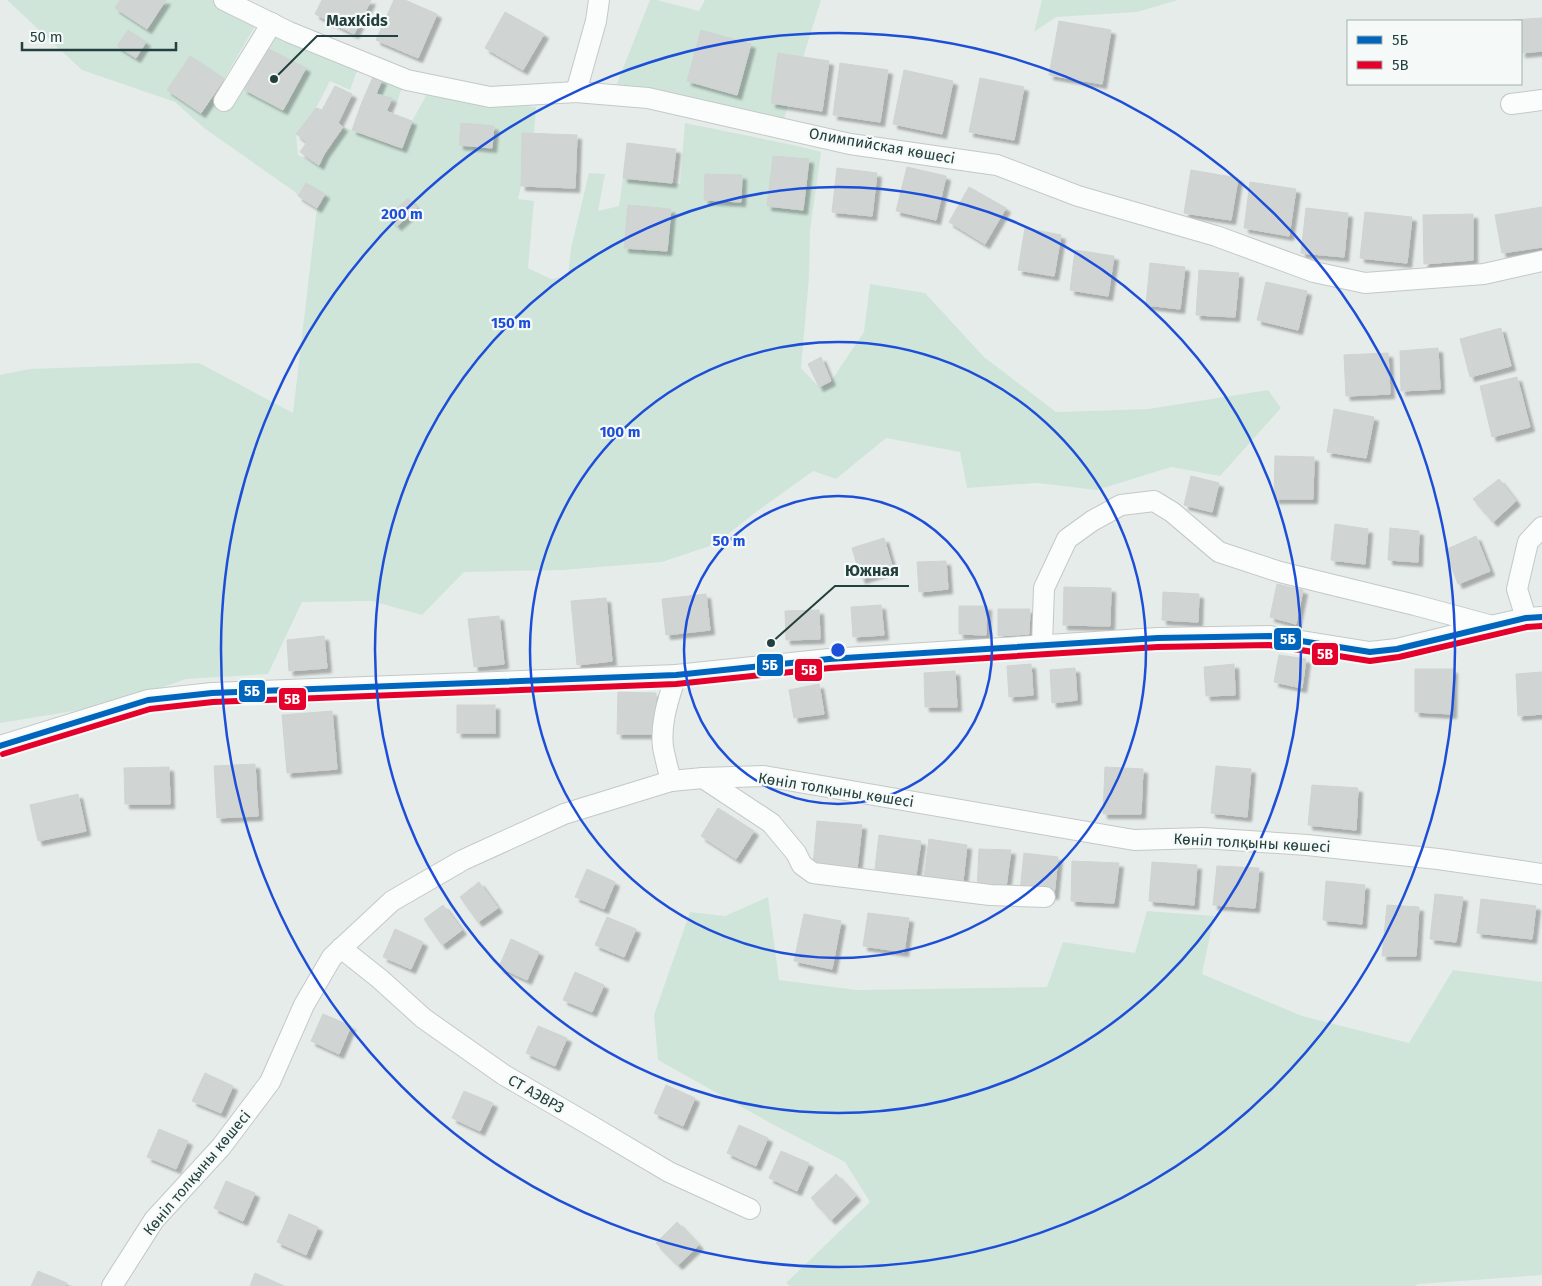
<svg xmlns="http://www.w3.org/2000/svg" width="1542" height="1286" font-family="'Fira Sans',sans-serif">
	<style>
		.green { fill: #cfe5da; fill-rule: evenodd }
		.building { fill: #d0d5d4; stroke: #cfd4d3; filter: url(#shadow) }
		.lines { fill: none; stroke-linecap: round; stroke-linejoin: round }
		.minor-casing { stroke: #c3c9c7; stroke-width: 22 }
		.minor { stroke: #fbfcfc; stroke-width: 20 }
		.bus-1-casing { stroke: #f5faf8; stroke-width: 10 }
		.bus-2-casing { stroke: #f5faf8; stroke-width: 10 }
		.bus-1 { stroke: #0065bd; stroke-width: 6 }
		.bus-2 { stroke: #e4002b; stroke-width: 6 }
		.ring { fill: none; stroke: #1d4ed8; stroke-width: 2.5 }
		.labels { text-anchor: middle; stroke-width: 4.5; stroke-linejoin: round; paint-order: stroke }
		.street-label { font-size: 15px; fill: #23403e; stroke: #f5faf8 }
		.centre { fill: #1d4ed8; stroke: #f5faf8; stroke-width: 2.5 }
		.ring-label { font-size: 15px; text-anchor: middle; font-weight: bold; fill: #1d4ed8; stroke: #f5faf8; stroke-width: 4.5; stroke-linejoin: round; paint-order: stroke }
		.leader { fill: none; stroke: #23403e; stroke-width: 2 }
		.callout-dot { fill: #23403e; stroke: #f5faf8; stroke-width: 2 }
		.callout-label { font-size: 16px; text-anchor: middle; font-weight: bold; fill: #23403e; stroke: #f5faf8; stroke-width: 4.5; stroke-linejoin: round; paint-order: stroke }
		.line-badge { stroke: #f5faf8; stroke-width: 2 }
		.badge-label { font-size: 14px; text-anchor: middle; font-weight: bold; fill: #fff }
	</style>
	<defs>
		<filter id="shadow"><feDropShadow dx="4.5" dy="4.5" stdDeviation="1" flood-color="#0004"/></filter>
	</defs>
	<rect width="100%" height="100%" fill="#e6ecea"/>
	<!-- green -->
	<g class="green">
		<path d="M 7,0 L 212,0 L 258,21 L 224,79 L 190,56 L 168,90 L 201,113 L 212,98 L 227,106 L 243,89 L 283,110 L 305,68 L 265,47 L 274,35 L 357,71 L 350,90 L 330,81 L 316,108 L 296,134 L 298,155 L 319,165 L 343,127 L 402,148 L 412,121 L 427,94 L 462,100 L 536,107 L 534,133 L 522,133 L 521,186 L 518,199 L 534,201 L 528,268 L 551,279 L 568,276 L 571,248 L 589,173 L 605,174 L 598,211 L 619,206 L 623,178 L 680,184 L 685,123 L 798,146 L 821,152 L 810,231 L 809,277 L 801,368 L 819,387 L 831,381 L 864,332 L 870,284 L 925,293 L 984,357 L 1056,412 L 1148,409 L 1268,390 L 1281,408 L 1220,476 L 1171,467 L 1097,490 L 1037,483 L 967,488 L 960,452 L 886,438 L 836,479 L 813,471 L 752,515 L 716,544 L 662,562 L 562,570 L 464,572 L 422,615 L 372,601 L 302,602 L 268,674 L 186,679 L 111,705 L 0,723 L 0,375 L 29,369 L 199,363 L 293,413 L 317,208 L 325,194 L 306,183 L 298,196 L 295,192 L 204,128 L 175,102 L 82,70 ZM 408,199 L 417,209 L 397,226 L 388,216 Z"/>
		<path d="M 650,0 L 657,0 L 699,11 L 705,0 L 821,0 L 783,122 L 616,86 Z"/>
		<path d="M 1042,0 L 1178,0 L 1137,12 L 1056,17 L 1034,32 Z"/>
		<path d="M 382,80 L 402,88 L 397,102 L 391,101 L 391,98 L 376,94 Z"/>
		<path d="M 768,897 L 779,980 L 857,990 L 1047,987 L 1063,942 L 1135,953 L 1147,911 L 1214,916 L 1202,974 L 1302,1016 L 1409,1043 L 1453,970 L 1542,982 L 1542,1275 L 1419,1284 L 1415,1286 L 790,1286 L 786,1283 L 870,1202 L 845,1162 L 776,1126 L 658,1060 L 654,1015 L 690,912 L 725,916 Z"/>
	</g>
	<!-- building -->
	<g class="building">
		<path d="M 120,0 L 166,0 L 147,29 L 115,8 Z"/>
		<path d="M 322,0 L 371,0 L 354,34 L 315,14 Z"/>
		<path d="M 394,0 L 405,0 L 437,14 L 418,58 L 376,40 Z"/>
		<path d="M 505,12 L 544,34 L 523,70 L 485,48 Z"/>
		<path d="M 1542,18 L 1542,51 L 1521,53 L 1521,21 L 1513,20 Z"/>
		<path d="M 1059,21 L 1111,30 L 1102,84 L 1049,75 Z"/>
		<path d="M 128,30 L 146,42 L 136,58 L 117,46 Z"/>
		<path d="M 701,30 L 751,44 L 737,95 L 687,81 Z"/>
		<path d="M 265,47 L 306,68 L 283,110 L 243,89 Z"/>
		<path d="M 778,53 L 829,61 L 822,111 L 771,103 Z"/>
		<path d="M 190,56 L 224,79 L 201,113 L 167,90 Z"/>
		<path d="M 840,63 L 888,70 L 880,122 L 833,115 Z"/>
		<path d="M 904,70 L 953,81 L 942,134 L 893,124 Z"/>
		<path d="M 373,77 L 382,80 L 376,94 L 392,98 L 386,112 L 362,102 Z"/>
		<path d="M 980,78 L 1024,87 L 1014,140 L 969,132 Z"/>
		<path d="M 335,86 L 352,94 L 338,123 L 343,127 L 324,154 L 296,134 L 316,108 L 322,110 Z"/>
		<path d="M 362,102 L 412,121 L 402,148 L 352,130 Z"/>
		<path d="M 461,123 L 494,126 L 492,148 L 459,145 Z"/>
		<path d="M 522,133 L 577,135 L 575,188 L 521,186 Z"/>
		<path d="M 307,142 L 324,154 L 319,165 L 300,152 Z"/>
		<path d="M 627,143 L 676,149 L 672,183 L 623,178 Z"/>
		<path d="M 773,156 L 809,159 L 803,210 L 767,206 Z"/>
		<path d="M 907,167 L 946,176 L 936,220 L 896,211 Z"/>
		<path d="M 837,168 L 877,173 L 872,216 L 832,212 Z"/>
		<path d="M 1191,170 L 1238,178 L 1231,220 L 1184,213 Z"/>
		<path d="M 705,174 L 742,175 L 741,202 L 704,200 Z"/>
		<path d="M 1250,182 L 1296,189 L 1289,236 L 1244,228 Z"/>
		<path d="M 306,183 L 325,194 L 317,208 L 298,196 Z"/>
		<path d="M 969,187 L 1006,208 L 985,244 L 949,222 Z"/>
		<path d="M 408,198 L 417,208 L 397,226 L 388,216 Z"/>
		<path d="M 628,205 L 671,209 L 667,251 L 624,248 Z"/>
		<path d="M 1542,207 L 1542,247 L 1502,253 L 1495,215 Z"/>
		<path d="M 1306,208 L 1348,213 L 1344,257 L 1301,253 Z"/>
		<path d="M 1365,212 L 1412,217 L 1407,263 L 1360,258 Z"/>
		<path d="M 1473,214 L 1473,260 L 1424,264 L 1423,215 Z"/>
		<path d="M 1025,228 L 1061,235 L 1054,276 L 1018,270 Z"/>
		<path d="M 1075,250 L 1114,256 L 1108,296 L 1070,290 Z"/>
		<path d="M 1150,263 L 1185,267 L 1180,309 L 1146,305 Z"/>
		<path d="M 1199,270 L 1239,273 L 1235,317 L 1196,315 Z"/>
		<path d="M 1266,282 L 1307,291 L 1298,330 L 1257,320 Z"/>
		<path d="M 1501,328 L 1511,366 L 1470,377 L 1460,339 Z"/>
		<path d="M 1438,348 L 1440,389 L 1401,391 L 1400,351 Z"/>
		<path d="M 1388,353 L 1390,394 L 1346,396 L 1344,355 Z"/>
		<path d="M 821,357 L 831,381 L 819,387 L 808,364 Z"/>
		<path d="M 1517,377 L 1530,427 L 1492,437 L 1480,386 Z"/>
		<path d="M 1334,409 L 1374,417 L 1366,458 L 1327,452 Z"/>
		<path d="M 1275,456 L 1314,457 L 1313,499 L 1274,499 Z"/>
		<path d="M 1191,476 L 1219,483 L 1212,512 L 1184,505 Z"/>
		<path d="M 1499,479 L 1516,501 L 1493,522 L 1473,499 Z"/>
		<path d="M 1335,524 L 1368,529 L 1365,564 L 1331,560 Z"/>
		<path d="M 1390,528 L 1419,531 L 1418,562 L 1388,560 Z"/>
		<path d="M 1476,536 L 1490,571 L 1458,584 L 1445,550 Z"/>
		<path d="M 884,538 L 893,569 L 861,579 L 852,548 Z"/>
		<path d="M 946,561 L 948,589 L 919,592 L 917,562 Z"/>
		<path d="M 1277,584 L 1303,590 L 1296,624 L 1270,617 Z"/>
		<path d="M 1064,587 L 1111,588 L 1110,626 L 1063,625 Z"/>
		<path d="M 1163,592 L 1199,594 L 1198,622 L 1162,620 Z"/>
		<path d="M 706,594 L 710,630 L 666,635 L 662,599 Z"/>
		<path d="M 606,598 L 612,661 L 577,665 L 571,601 Z"/>
		<path d="M 881,605 L 884,635 L 853,637 L 851,607 Z"/>
		<path d="M 959,606 L 987,606 L 986,635 L 959,634 Z"/>
		<path d="M 998,609 L 1030,609 L 1029,634 L 998,636 Z"/>
		<path d="M 819,610 L 820,639 L 786,640 L 785,611 Z"/>
		<path d="M 499,616 L 504,664 L 474,667 L 468,619 Z"/>
		<path d="M 324,636 L 327,668 L 289,671 L 287,640 Z"/>
		<path d="M 1279,655 L 1306,659 L 1302,688 L 1274,682 Z"/>
		<path d="M 1031,664 L 1033,695 L 1009,697 L 1007,666 Z"/>
		<path d="M 1234,664 L 1235,695 L 1206,696 L 1204,667 Z"/>
		<path d="M 1075,668 L 1077,700 L 1052,703 L 1050,670 Z"/>
		<path d="M 1415,669 L 1453,669 L 1452,714 L 1415,712 Z"/>
		<path d="M 955,671 L 957,707 L 925,707 L 924,673 Z"/>
		<path d="M 1542,672 L 1542,714 L 1518,716 L 1516,674 Z"/>
		<path d="M 819,684 L 824,714 L 794,718 L 789,690 Z"/>
		<path d="M 618,692 L 656,693 L 655,734 L 617,734 Z"/>
		<rect x="457" y="705" width="38" height="28"/>
		<path d="M 332,711 L 337,769 L 287,773 L 282,715 Z"/>
		<path d="M 255,764 L 258,816 L 217,818 L 214,766 Z"/>
		<path d="M 1216,766 L 1251,769 L 1247,817 L 1211,813 Z"/>
		<path d="M 169,767 L 170,804 L 125,804 L 124,768 Z"/>
		<path d="M 1105,767 L 1143,769 L 1141,814 L 1103,814 Z"/>
		<path d="M 1312,785 L 1358,788 L 1356,830 L 1308,825 Z"/>
		<path d="M 78,794 L 86,831 L 38,841 L 30,805 Z"/>
		<path d="M 718,808 L 754,831 L 736,859 L 701,836 Z"/>
		<path d="M 817,821 L 862,825 L 857,869 L 813,865 Z"/>
		<path d="M 879,835 L 921,841 L 916,875 L 875,869 Z"/>
		<path d="M 929,839 L 967,845 L 963,881 L 924,878 Z"/>
		<path d="M 979,849 L 1011,850 L 1005,894 L 977,892 Z"/>
		<path d="M 1024,853 L 1058,857 L 1054,895 L 1020,891 Z"/>
		<path d="M 1072,861 L 1119,863 L 1114,903 L 1071,901 Z"/>
		<path d="M 1152,862 L 1197,865 L 1194,905 L 1149,901 Z"/>
		<path d="M 1217,866 L 1259,868 L 1255,908 L 1213,905 Z"/>
		<path d="M 587,869 L 615,882 L 604,909 L 575,897 Z"/>
		<path d="M 1326,881 L 1365,885 L 1362,924 L 1323,920 Z"/>
		<path d="M 479,882 L 498,908 L 478,922 L 460,897 Z"/>
		<path d="M 1435,894 L 1463,897 L 1456,942 L 1430,939 Z"/>
		<path d="M 1481,899 L 1536,906 L 1532,939 L 1477,933 Z"/>
		<path d="M 443,905 L 462,930 L 442,945 L 424,919 Z"/>
		<path d="M 1387,905 L 1419,907 L 1416,956 L 1382,956 Z"/>
		<path d="M 868,913 L 909,918 L 904,952 L 863,946 Z"/>
		<path d="M 804,914 L 841,921 L 832,969 L 794,961 Z"/>
		<path d="M 607,917 L 636,929 L 624,957 L 595,945 Z"/>
		<path d="M 395,929 L 423,942 L 411,969 L 383,957 Z"/>
		<path d="M 511,939 L 539,952 L 527,980 L 499,967 Z"/>
		<path d="M 575,972 L 604,985 L 592,1012 L 563,1000 Z"/>
		<path d="M 323,1014 L 351,1026 L 339,1054 L 311,1041 Z"/>
		<path d="M 538,1026 L 567,1038 L 555,1066 L 526,1053 Z"/>
		<path d="M 205,1073 L 233,1086 L 221,1113 L 192,1101 Z"/>
		<path d="M 666,1085 L 695,1098 L 683,1126 L 654,1113 Z"/>
		<path d="M 464,1091 L 493,1103 L 480,1131 L 452,1118 Z"/>
		<path d="M 739,1125 L 768,1138 L 756,1166 L 727,1153 Z"/>
		<path d="M 159,1129 L 188,1141 L 176,1169 L 147,1157 Z"/>
		<path d="M 781,1151 L 809,1163 L 797,1191 L 769,1178 Z"/>
		<path d="M 836,1174 L 856,1196 L 831,1220 L 811,1198 Z"/>
		<path d="M 226,1181 L 255,1193 L 243,1221 L 214,1208 Z"/>
		<path d="M 289,1214 L 318,1227 L 306,1255 L 277,1242 Z"/>
		<path d="M 677,1222 L 699,1245 L 678,1265 L 656,1243 Z"/>
		<path d="M 38,1271 L 67,1283 L 65,1286 L 31,1286 Z"/>
		<path d="M 255,1273 L 284,1286 L 250,1286 Z"/>
	</g>
	<g class="lines">
		<!-- minor casing -->
		<g class="minor-casing">
			<g id="minor">
				<path d="M 224,0 L 289,32 L 407,80 L 490,97 L 576,92 L 648,98 L 850,144 L 997,165 L 1078,196 L 1216,236 L 1314,272 L 1365,283 L 1484,274 L 1542,261"/>
				<path d="M 576,92 L 596,21 L 599,0"/>
				<path d="M 224,101 L 272,23"/>
				<path d="M 1511,104 L 1542,100"/>
				<path d="M 1526,618 L 1517,589 L 1528,542 L 1542,527"/>
				<path d="M 1042,645 L 1044,588 L 1067,539 L 1092,521 L 1121,505 L 1154,501 L 1172,512 L 1219,552 L 1280,572 L 1415,605 L 1489,625"/>
				<path d="M 0,746 L 148,700 L 212,693 L 676,675 L 829,659 L 1158,638 L 1270,636 L 1370,652 L 1397,649 L 1491,626 L 1526,618 L 1542,617"/>
				<path d="M 703,778 L 771,823 L 796,853 L 802,865 L 813,873 L 990,895 L 1045,897"/>
				<path d="M 671,781 C 668,769 665,758 663,747 C 660,722 669,698 676,675"/>
				<path d="M 341,948 L 380,979 L 423,1018 L 504,1075 L 588,1124 L 669,1172 L 750,1209"/>
				<path d="M 112,1286 L 154,1220 L 221,1147 L 270,1082 L 304,1005 L 332,957 L 392,901 L 463,860 L 564,814 L 671,781 L 703,778 L 764,776 L 1134,840 L 1203,838 L 1307,845 L 1438,859 L 1542,874"/>
			</g>
		</g>
		<!-- minor -->
		<use href="#minor" class="minor"/>
		<!-- bus-1 casing -->
		<g class="bus-1-casing">
			<path id="bus-1" d="M 0,746 L 148,700 L 212,693 L 676,675 L 829,659 L 1158,638 L 1270,636 L 1370,652 L 1397,649 L 1526,618 L 1542,617"/>
		</g>
		<!-- bus-2 casing -->
		<g class="bus-2-casing">
			<path id="bus-2" d="M 3,754 L 150,709 L 213,702 L 676,684 L 830,668 L 1158,647 L 1269,645 L 1370,661 L 1399,657 L 1527,627 L 1542,626"/>
		</g>
		<!-- bus-1 -->
		<use href="#bus-1" class="bus-1"/>
		<!-- bus-2 -->
		<use href="#bus-2" class="bus-2"/>
	</g>
	<!-- distance rings -->
	<g class="ring">
		<circle cx="838" cy="650" r="154"/>
		<circle cx="838" cy="650" r="308"/>
		<circle cx="838" cy="650" r="463"/>
		<circle cx="838" cy="650" r="617"/>
	</g>
	<g class="labels">
		<!-- street labels -->
		<g class="street-label">
			<text transform="translate(882 146) rotate(10)" y="5">Олимпийская көшесі</text>
			<text transform="translate(836 790) rotate(9)" y="5">Көніл толқыны көшесі</text>
			<text transform="translate(1252 843) rotate(3)" y="5">Көніл толқыны көшесі</text>
			<text transform="translate(536 1094) rotate(30)" y="5">СТ АЭВРЗ</text>
			<text transform="translate(197 1173) rotate(-50)" y="5">Көніл толқыны көшесі</text>
		</g>
	</g>
	<circle cx="838" cy="650" r="8" class="centre"/>
	<g class="ring-label">
		<text x="402" y="219">200 m</text>
		<text x="511" y="328">150 m</text>
		<text x="620" y="437">100 m</text>
		<text x="729" y="546">50 m</text>
	</g>
	<!-- callouts -->
	<path class="leader" d="M274 79L317 36H398M771 643L835 586H909"/>
	<g class="callout-dot">
		<circle cx="274" cy="79" r="5"/>
		<circle cx="771" cy="643" r="5"/>
	</g>
	<g class="callout-label">
		<text x="357" y="26">MaxKids</text>
		<text x="872" y="576">Южная</text>
	</g>
	<g class="line-badge">
		<rect x="1273" y="627" width="29" height="24" rx="5" fill="#0065bd"/>
		<rect x="1311" y="642" width="28" height="24" rx="5" fill="#e4002b"/>
		<rect x="756" y="653" width="28" height="24" rx="5" fill="#0065bd"/>
		<rect x="794" y="658" width="29" height="24" rx="5" fill="#e4002b"/>
		<rect x="238" y="679" width="28" height="24" rx="5" fill="#0065bd"/>
		<rect x="278" y="687" width="29" height="24" rx="5" fill="#e4002b"/>
	</g>
	<g class="badge-label">
		<text x="1288" y="644">5Б</text>
		<text x="1325" y="659">5В</text>
		<text x="770" y="670">5Б</text>
		<text x="809" y="675">5В</text>
		<text x="252" y="696">5Б</text>
		<text x="292" y="704">5В</text>
	</g>
	<!-- legend -->
	<rect x="1347" y="20" width="175" height="65" fill="#f5faf8" stroke="#a1b0ae"/>
	<rect x="1357" y="36" width="25" height="8" fill="#0065bd" stroke="#a1b0ae"/>
	<text x="1392" y="45" font-size="15" fill="#23403e">5Б</text>
	<rect x="1357" y="61" width="25" height="8" fill="#e4002b" stroke="#a1b0ae"/>
	<text x="1392" y="70" font-size="15" fill="#23403e">5В</text>
	<!-- scale -->
	<path d="M22 42v8h154v-8" fill="none" stroke="#23403e" stroke-width="2.5"/>
	<text x="30" y="42" font-size="15" fill="#23403e" stroke="#f5faf8" stroke-width="4" paint-order="stroke">50 m</text>
</svg>
